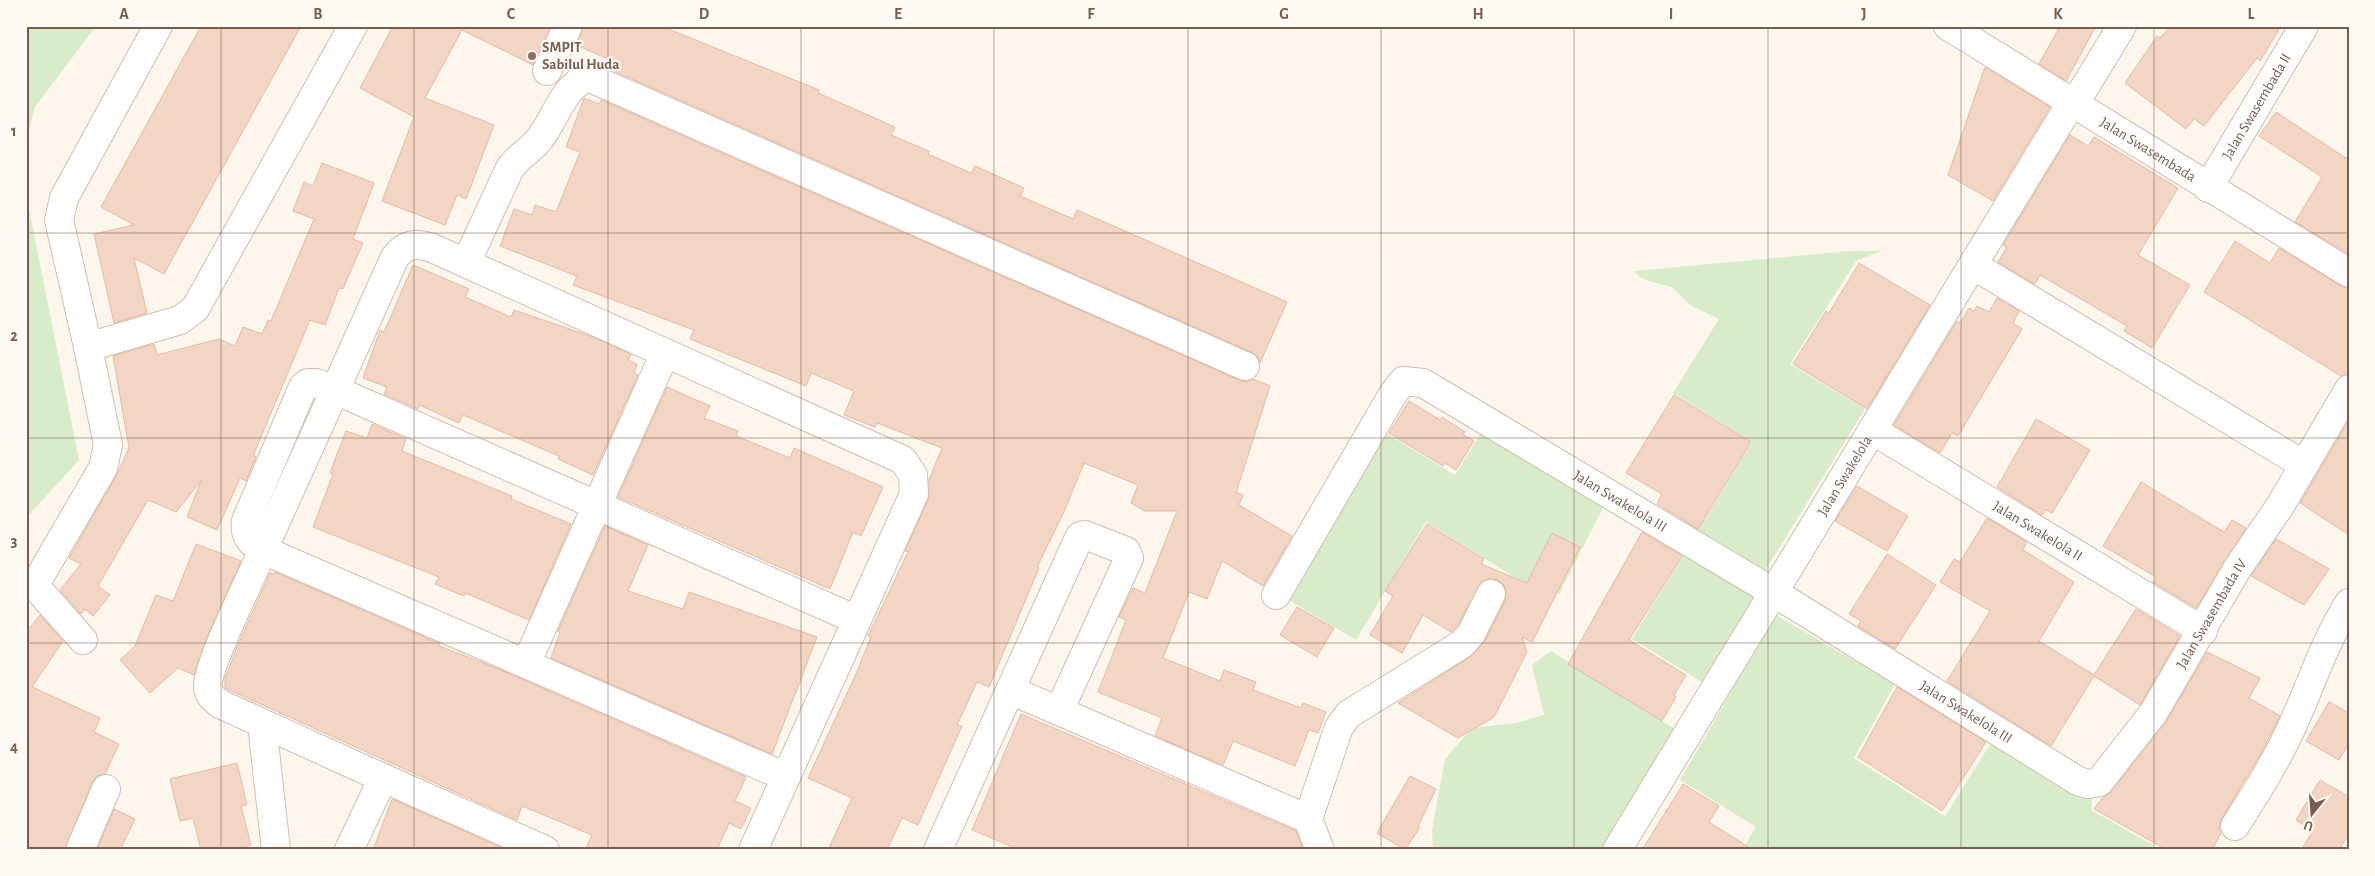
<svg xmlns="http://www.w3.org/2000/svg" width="2375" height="876" font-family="'Alegreya Sans',sans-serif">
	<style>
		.green { fill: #d8ecc9 }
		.building { fill: #f3d5c3; stroke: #e6bba3 }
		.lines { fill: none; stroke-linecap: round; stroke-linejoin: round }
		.minor-casing { stroke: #d1beb0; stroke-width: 30 }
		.minor { stroke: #fff; stroke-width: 28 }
		.grid { fill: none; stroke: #7a5c4d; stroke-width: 1; stroke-opacity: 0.55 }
		.education-dot { fill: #8d6e63; stroke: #fffaf3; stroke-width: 2 }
		.labels { text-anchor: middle; stroke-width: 4.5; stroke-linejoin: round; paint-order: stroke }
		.education-label { font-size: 15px; font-weight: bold; fill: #785e54; stroke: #fffaf3; text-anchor: start }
		.street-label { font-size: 15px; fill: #7a5c4d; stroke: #fffaf3 }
		.neatline { fill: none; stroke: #7a5c4d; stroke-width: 2 }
		.grid-label { font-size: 16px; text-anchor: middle; font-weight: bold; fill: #7a5c4d }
	</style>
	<rect width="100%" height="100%" fill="#fdf6ec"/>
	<!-- green -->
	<g class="green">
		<path d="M 26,26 L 96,26 L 35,107 L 26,139 Z"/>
		<path d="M 26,194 L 79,460 L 26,518 Z"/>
		<path d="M 1850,251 L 1882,251 L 1857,260 L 1790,364 L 1865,409 L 1763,574 L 1683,527 L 1692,514 L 1704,521 L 1752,442 L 1673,393 L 1719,319 L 1690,305 L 1672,287 L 1652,282 L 1640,277 L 1634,271 Z"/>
		<path d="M 1483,430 L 1603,508 L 1559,594 L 1516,578 L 1426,522 L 1356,640 L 1287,599 L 1383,431 L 1455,475 Z"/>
		<path d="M 1688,547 L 1756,597 L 1704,683 L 1632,639 Z"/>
		<path d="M 1776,615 L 1895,684 L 1854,758 L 1945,816 L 1991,743 L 2092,799 L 2091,810 L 2153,845 L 2151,850 L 1742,850 L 1756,827 L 1680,780 Z"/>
		<path d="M 1551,651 L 1678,731 L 1607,850 L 1433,850 L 1432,830 L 1445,759 L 1472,728 L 1516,723 L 1544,715 L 1532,665 Z"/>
	</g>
	<!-- building -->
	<g class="building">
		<path d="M 201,26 L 301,26 L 164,274 L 134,258 L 147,313 L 114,323 L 94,234 L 134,225 L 101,207 Z"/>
		<path d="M 393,26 L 551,26 L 533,65 L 462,30 L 425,98 L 494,125 L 466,199 L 457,195 L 445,225 L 382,201 L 414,117 L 360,88 Z"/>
		<path d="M 584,26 L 661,26 L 819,90 L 818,93 L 895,127 L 891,135 L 929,151 L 928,154 L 971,173 L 975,166 L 1024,188 L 1020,196 L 1073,219 L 1077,210 L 1287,302 L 1260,363 L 1257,356 L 1251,352 L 614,71 L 617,63 L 576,45 Z"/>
		<path d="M 2060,26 L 2096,26 L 2066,81 L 2039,64 Z"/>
		<path d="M 2171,26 L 2281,26 L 2260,61 L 2257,58 L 2204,126 L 2194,119 L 2186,129 L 2125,83 L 2157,36 L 2160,38 Z"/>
		<path d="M 1985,67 L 2050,107 L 1993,201 L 1948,175 Z"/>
		<path d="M 584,98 L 599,104 L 601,100 L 1239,380 L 1246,382 L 1253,379 L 1270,386 L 1236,493 L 1243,495 L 1239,505 L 1292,536 L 1263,586 L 1222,561 L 1207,599 L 1189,592 L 1163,658 L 1220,681 L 1224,670 L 1256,682 L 1253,690 L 1301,708 L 1303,703 L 1326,712 L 1318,733 L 1309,730 L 1295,766 L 1233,741 L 1223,765 L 1155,736 L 1162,718 L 1098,692 L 1126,620 L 1119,617 L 1133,588 L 1145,593 L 1177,511 L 1144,511 L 1131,503 L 1138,485 L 1084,463 L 1063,514 L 1037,567 L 1039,568 L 989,687 L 977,682 L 957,725 L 962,726 L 918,825 L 902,818 L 887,850 L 828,850 L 852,798 L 808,778 L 855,676 L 871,637 L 868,636 L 908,552 L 905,551 L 928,500 L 929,480 L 942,448 L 877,423 L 875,427 L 844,415 L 854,391 L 811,373 L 806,386 L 690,339 L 694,330 L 573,285 L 577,276 L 500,246 L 514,209 L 532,215 L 535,205 L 556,212 L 580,152 L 566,147 Z"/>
		<path d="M 2276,112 L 2349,160 L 2349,254 L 2295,222 L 2322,177 L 2259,136 Z"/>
		<path d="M 2070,135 L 2088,146 L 2094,137 L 2178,188 L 2138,255 L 2190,285 L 2152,348 L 2124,331 L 2127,326 L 2040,275 L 2035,284 L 1998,262 L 2007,247 L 2003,245 Z"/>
		<path d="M 322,163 L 374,183 L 353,239 L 363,243 L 343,289 L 339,288 L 325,325 L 310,320 L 253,456 L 256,457 L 246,481 L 240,478 L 217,530 L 187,517 L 201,481 L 176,512 L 148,500 L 98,586 L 110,595 L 93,616 L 85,609 L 81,614 L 60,590 L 81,564 L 69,558 L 116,476 L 129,448 L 113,356 L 154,344 L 157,355 L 219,339 L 235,346 L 243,327 L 262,334 L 268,320 L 271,321 L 314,219 L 293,211 L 304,182 L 313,186 Z"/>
		<path d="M 2235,241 L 2270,263 L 2279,248 L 2341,286 L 2349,289 L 2349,373 L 2341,376 L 2204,292 Z"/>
		<path d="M 1859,263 L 1930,305 L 1867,409 L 1793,364 L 1826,311 L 1829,313 Z"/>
		<path d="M 413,265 L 469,289 L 465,297 L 511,317 L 514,310 L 593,337 L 631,354 L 628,360 L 637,364 L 634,373 L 638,375 L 593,475 L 558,459 L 559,456 L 463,415 L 459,423 L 419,405 L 418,409 L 384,394 L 387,387 L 363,378 L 380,330 L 384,332 Z"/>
		<path d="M 1997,298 L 2019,311 L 2013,323 L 2022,329 L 1958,436 L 1952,433 L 1940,453 L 1894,425 L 1957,321 L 1960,323 L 1969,308 L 1974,311 L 1977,306 L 1989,312 Z"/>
		<path d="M 667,387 L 710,406 L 704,418 L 738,431 L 736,436 L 790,458 L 794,448 L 883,487 L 861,536 L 853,532 L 830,589 L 618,497 Z"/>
		<path d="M 1674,395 L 1751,442 L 1698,529 L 1657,504 L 1662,494 L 1626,473 Z"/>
		<path d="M 1409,401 L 1440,420 L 1442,417 L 1465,432 L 1463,434 L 1474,441 L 1456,470 L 1445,463 L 1443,466 L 1389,433 Z"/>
		<path d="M 2036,419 L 2090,450 L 2052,513 L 2046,510 L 2042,515 L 1997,487 Z"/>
		<path d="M 2349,420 L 2349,535 L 2300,503 Z"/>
		<path d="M 372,424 L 406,439 L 402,451 L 512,496 L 511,499 L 571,524 L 529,620 L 465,593 L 464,596 L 435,584 L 439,577 L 313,527 L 333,474 L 330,473 L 346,431 L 367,438 Z"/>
		<path d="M 2141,482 L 2224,532 L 2232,520 L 2246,528 L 2196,608 L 2153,582 L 2156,577 L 2103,546 Z"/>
		<path d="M 1857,486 L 1908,516 L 1887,551 L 1835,521 Z"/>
		<path d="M 1987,518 L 2027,542 L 2023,550 L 2074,582 L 2039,641 L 2094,675 L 2136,609 L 2180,636 L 2140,705 L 2094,676 L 2051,746 L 1947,681 L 1990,611 L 1940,582 L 1954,559 L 1960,562 Z"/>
		<path d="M 1427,524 L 1484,559 L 1481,564 L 1527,583 L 1552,533 L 1580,547 L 1532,642 L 1522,637 L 1527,652 L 1494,717 L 1458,738 L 1398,703 L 1470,657 L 1483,644 L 1505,601 L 1506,593 L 1504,585 L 1498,580 L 1491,578 L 1482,581 L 1458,625 L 1451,632 L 1423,615 L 1402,653 L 1370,635 L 1393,596 L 1385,591 Z"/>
		<path d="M 605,526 L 648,545 L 628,591 L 683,609 L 689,592 L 817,637 L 772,754 L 551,658 L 560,632 L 558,631 Z"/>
		<path d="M 1642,532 L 1682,556 L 1629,640 L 1686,675 L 1674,695 L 1676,697 L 1662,721 L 1568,664 Z"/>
		<path d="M 2276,539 L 2329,569 L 2304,605 L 2251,576 Z"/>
		<path d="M 196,544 L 241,561 L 208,635 L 194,675 L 178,668 L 150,693 L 120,660 L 135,646 L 156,595 L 173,601 Z"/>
		<path d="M 1887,554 L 1936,585 L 1895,649 L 1858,626 L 1861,621 L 1849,614 Z"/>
		<path d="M 275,572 L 440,644 L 439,646 L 496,668 L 746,777 L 735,801 L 751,808 L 741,829 L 729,823 L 717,850 L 585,850 L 592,835 L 522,806 L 517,820 L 225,688 L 225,679 L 237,647 L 270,573 L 274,574 Z"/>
		<path d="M 1297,607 L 1334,628 L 1317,657 L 1280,635 Z"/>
		<path d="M 40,615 L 63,641 L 32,687 L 100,718 L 94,732 L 119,744 L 105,774 L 97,776 L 92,783 L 65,850 L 26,850 L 26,632 Z"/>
		<path d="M 2207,652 L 2260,678 L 2249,698 L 2280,716 L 2260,755 L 2222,818 L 2219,825 L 2221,833 L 2212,850 L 2167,850 L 2094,809 L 2103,797 L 2111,792 L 2166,722 Z"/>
		<path d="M 1897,687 L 1986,742 L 1942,811 L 1858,757 Z"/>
		<path d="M 2329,702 L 2349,713 L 2349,743 L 2339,760 L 2306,741 Z"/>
		<path d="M 1021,714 L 1296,831 L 1303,850 L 1020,850 L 972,830 Z"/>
		<path d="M 237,763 L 247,805 L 241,806 L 251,845 L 231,850 L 201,850 L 193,818 L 180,821 L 170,779 Z"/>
		<path d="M 1410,776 L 1436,789 L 1418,826 L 1420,827 L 1405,850 L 1377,833 Z"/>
		<path d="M 2320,780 L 2349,797 L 2349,834 L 2339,850 L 2301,850 L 2313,831 L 2296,820 Z"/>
		<path d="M 1683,784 L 1719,806 L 1709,822 L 1753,850 L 1642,850 Z"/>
		<path d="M 392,799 L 505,849 L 505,850 L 373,850 Z"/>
		<path d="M 114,809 L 135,819 L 120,850 L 97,850 Z"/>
	</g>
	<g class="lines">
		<!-- minor casing -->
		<g class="minor-casing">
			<g id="minor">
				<path d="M 158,26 L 64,198 L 59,220 L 88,347 L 180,320 L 195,309 L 353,26"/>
				<path id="s1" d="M 1948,26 L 2349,273"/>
				<path d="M 547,71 L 568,26"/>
				<path id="s2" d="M 2208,188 L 2304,26"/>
				<path d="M 466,263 L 510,168 C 518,157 529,151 538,141 C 555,121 562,87 588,77 L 1245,366"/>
				<path d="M 1973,265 L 2304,465"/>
				<path d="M 665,353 L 526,664 L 786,777"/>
				<path id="s3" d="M 1872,430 L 2203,631"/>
				<path id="s4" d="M 1276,595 L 1393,394 L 1403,381 L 1423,383 L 1773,592 L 2078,781 L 2088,784 L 2099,782 L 2154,712 L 2237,569 L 2280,506 L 2349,389"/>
				<path d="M 83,640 L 36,587 L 36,583 L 103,468 L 108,445 L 88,347"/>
				<path d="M 526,664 L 263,550 L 395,257 C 406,244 414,243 430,247 L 903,460 L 913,475 L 914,494 L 857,620"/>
				<path d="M 1010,690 L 1059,711"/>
				<path d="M 262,724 L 276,850"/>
				<path d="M 383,778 L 220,704 C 214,699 208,695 208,686 C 207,665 252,576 263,550 C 250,542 244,537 246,521 L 303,387 L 308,383 L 316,383 L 335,390 L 857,620 L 753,850"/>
				<path d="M 2235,826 C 2256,793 2278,759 2294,722 C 2312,682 2325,641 2349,603"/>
				<path d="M 80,850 L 106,789"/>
				<path d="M 349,850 L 383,778 L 545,850"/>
				<path d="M 938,850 L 1078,540 L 1080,536 L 1085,535 L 1126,551 L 1129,558 L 1059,711 L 1308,819"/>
				<path d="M 1320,850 L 1308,819 L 1339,727 L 1349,714 L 1462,644 L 1471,634 L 1491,594"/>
				<path id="s5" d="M 1617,850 L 2062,118 L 2083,90 L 2122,26"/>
			</g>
		</g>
		<!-- minor -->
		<use href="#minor" class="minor"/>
	</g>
	<!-- grid -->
	<path class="grid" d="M 221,26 L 221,850M 414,26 L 414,850M 608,26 L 608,850M 801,26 L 801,850M 994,26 L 994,850M 1188,26 L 1188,850M 1381,26 L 1381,850M 1574,26 L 1574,850M 1768,26 L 1768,850M 1961,26 L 1961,850M 2154,26 L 2154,850M 26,233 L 2349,233M 26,438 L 2349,438M 26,643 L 2349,643"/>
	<!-- markers -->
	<circle class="education-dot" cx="532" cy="56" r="5"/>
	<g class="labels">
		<!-- education labels -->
		<g class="education-label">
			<text x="542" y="52">SMPIT<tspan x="542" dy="17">Sabilul Huda</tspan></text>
		</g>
		<!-- street labels -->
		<g class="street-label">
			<text dy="5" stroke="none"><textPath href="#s2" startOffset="95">Jalan Swasembada II</textPath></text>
			<text dy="5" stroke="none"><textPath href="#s1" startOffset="235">Jalan Swasembada</textPath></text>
			<text dy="5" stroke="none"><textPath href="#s5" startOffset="438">Jalan Swakelola</textPath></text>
			<text dy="5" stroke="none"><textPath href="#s4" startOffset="499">Jalan Swakelola III</textPath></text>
			<text dy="5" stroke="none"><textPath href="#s3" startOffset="194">Jalan Swakelola II</textPath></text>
			<text dy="5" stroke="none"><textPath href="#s4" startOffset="1260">Jalan Swasembada IV</textPath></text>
			<text dy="5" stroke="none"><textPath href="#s4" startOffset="904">Jalan Swakelola III</textPath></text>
		</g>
	</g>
	<!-- border -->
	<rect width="2375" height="876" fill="none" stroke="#fffaf3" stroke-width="55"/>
	<!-- north arrow -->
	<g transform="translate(2312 814) rotate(197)" stroke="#fffaf3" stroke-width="4" paint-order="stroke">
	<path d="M0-4L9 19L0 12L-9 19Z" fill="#7a5c4d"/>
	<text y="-8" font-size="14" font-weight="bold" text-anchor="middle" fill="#7a5c4d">U</text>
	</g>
	<rect x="28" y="28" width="2320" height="820" class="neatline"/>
	<g class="grid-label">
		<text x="124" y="19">A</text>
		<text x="318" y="19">B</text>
		<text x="511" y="19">C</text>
		<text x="704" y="19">D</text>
		<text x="898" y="19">E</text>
		<text x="1091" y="19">F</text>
		<text x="1284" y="19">G</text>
		<text x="1478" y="19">H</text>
		<text x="1671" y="19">I</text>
		<text x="1864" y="19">J</text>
		<text x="2058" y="19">K</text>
		<text x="2251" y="19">L</text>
		<text x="14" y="136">1</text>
		<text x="14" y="341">2</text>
		<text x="14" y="546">3</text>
		<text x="14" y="752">4</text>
	</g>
</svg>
